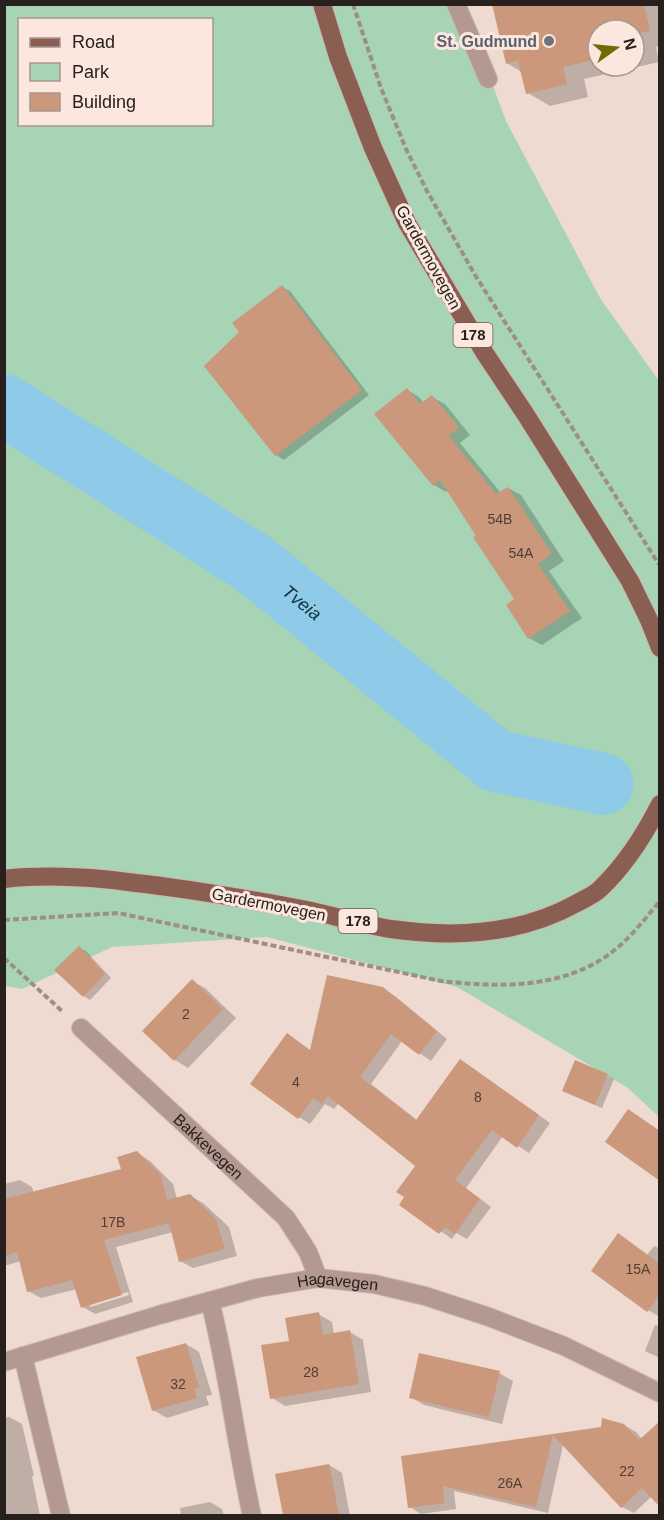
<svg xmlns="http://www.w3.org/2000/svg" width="664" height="1520" font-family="Arial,sans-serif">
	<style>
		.green { fill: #a6d4b5; fill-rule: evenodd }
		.shadow { fill: #0003; fill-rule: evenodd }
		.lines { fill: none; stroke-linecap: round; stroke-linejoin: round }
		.river { stroke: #8fcbe8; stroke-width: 62 }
		.building { fill: #cc987c }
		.minor-casing { stroke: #cab9b0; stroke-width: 20 }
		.major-casing { stroke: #cab9b0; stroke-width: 20 }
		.path { stroke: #9d8e86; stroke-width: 4; stroke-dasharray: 6 3; stroke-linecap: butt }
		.minor { stroke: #b39990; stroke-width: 18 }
		.major { stroke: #8a5e50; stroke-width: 18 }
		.worship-dot { fill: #6b7280; stroke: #fbe7dd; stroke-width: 2 }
		.labels { text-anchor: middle; stroke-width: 6; stroke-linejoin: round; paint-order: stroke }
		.number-label { font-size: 14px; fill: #503e34 }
		.shield { fill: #fbe7dd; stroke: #675c56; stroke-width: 1.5 }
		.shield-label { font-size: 15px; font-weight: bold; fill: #27201c }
		.worship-label { font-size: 16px; font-weight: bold; fill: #5b616d; stroke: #fbe7dd; text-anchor: end }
		.street-label { font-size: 16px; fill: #27201c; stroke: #fbe7dd }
		.water-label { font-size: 18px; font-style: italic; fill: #102d3a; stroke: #fbe7dd }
	</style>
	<rect width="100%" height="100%" fill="#eedad0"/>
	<!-- green -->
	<path class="green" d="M 4,5 L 463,5 L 506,121 L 600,298 L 659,381 L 659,1117 L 628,1088 L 457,987 L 267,937 L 112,947 L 22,989 L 5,986 ZM 20,20 L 212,20 L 212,124 L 20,124 Z"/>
	<!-- shadow -->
	<g class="shadow">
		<path d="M 493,4 L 660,4 L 660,46 L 656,47 L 659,62 L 584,79 L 588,97 L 550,106 L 528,93 L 523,73 L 507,63 ZM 598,30 L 634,30 L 634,66 L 598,66 Z"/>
		<path d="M 282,287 L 290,291 L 369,395 L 284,460 L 276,455 L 241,333 Z"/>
		<path d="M 407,390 L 419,397 L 424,403 L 432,397 L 445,404 L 470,435 L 460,443 L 501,493 L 508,488 L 521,495 L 564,561 L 549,571 L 582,618 L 542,645 L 529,638 L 517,600 L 448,490 L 446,492 L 434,485 Z"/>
		<path d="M 79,948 L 86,951 L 111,978 L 90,1000 L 84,996 L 57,970 Z"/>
		<path d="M 192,981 L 205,988 L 236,1018 L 188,1068 L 175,1060 Z"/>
		<path d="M 382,989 L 395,996 L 447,1039 L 431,1061 L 402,1041 L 371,1084 L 417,1120 L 471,1067 L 550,1123 L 529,1153 L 503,1136 L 466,1188 L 491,1207 L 467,1239 L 456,1233 L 452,1239 L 401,1204 L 406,1197 L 417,1166 L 339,1103 L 334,1109 L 325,1104 L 310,1124 L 299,1117 L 311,1051 Z"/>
		<path d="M 576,1062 L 614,1079 L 602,1108 L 570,1094 Z"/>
		<path d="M 137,1153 L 150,1161 L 173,1184 L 177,1199 L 190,1196 L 203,1203 L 229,1227 L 237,1256 L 193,1268 L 180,1261 L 173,1232 L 116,1247 L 133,1302 L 95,1314 L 83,1307 L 77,1289 L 41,1298 L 28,1291 L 21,1261 L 4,1266 L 4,1184 L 20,1180 L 32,1187 L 34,1193 L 123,1170 ZM 128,1292 L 129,1295 L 90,1307 L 90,1304 Z"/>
		<path d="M 654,1246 L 660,1249 L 660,1317 L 648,1310 L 647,1255 Z"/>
		<path d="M 318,1314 L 332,1322 L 334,1335 L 350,1332 L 363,1340 L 371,1392 L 285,1406 L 272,1398 Z"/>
		<path d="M 655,1325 L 660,1326 L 660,1358 L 645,1351 Z"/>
		<path d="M 186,1344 L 199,1352 L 212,1395 L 206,1396 L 209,1405 L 167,1418 L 153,1410 Z"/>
		<path d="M 499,1373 L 513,1381 L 502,1424 L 424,1405 L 411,1397 Z"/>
		<path d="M 9,1417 L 22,1424 L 34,1476 L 32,1476 L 40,1516 L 4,1516 L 4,1418 Z"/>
		<path d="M 624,1425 L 636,1432 L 642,1439 L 653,1495 L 634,1513 L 622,1507 L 563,1445 L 548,1513 L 454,1491 L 456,1509 L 421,1514 L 410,1507 L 402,1458 Z"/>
		<path d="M 329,1465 L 342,1473 L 350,1516 L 285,1516 L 277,1475 Z"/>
		<path d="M 210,1502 L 222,1509 L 224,1516 L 181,1516 L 180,1508 Z"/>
	</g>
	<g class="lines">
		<!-- river -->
		<path class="river" id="s1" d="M 4,405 L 253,563 L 496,761 L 603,784"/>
	</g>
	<!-- building -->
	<g class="building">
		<path d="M 492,4 L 644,4 L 650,31 L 634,34 L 637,49 L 634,50 L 634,30 L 598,30 L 598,59 L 563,67 L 567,84 L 526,94 L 518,61 L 506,64 Z"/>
		<path d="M 282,285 L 362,390 L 275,456 L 204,366 L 239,332 L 232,323 Z"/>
		<path d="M 407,388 L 420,404 L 432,395 L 459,427 L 449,436 L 496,494 L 508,487 L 552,554 L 538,564 L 570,611 L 528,639 L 506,605 L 514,599 L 473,537 L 476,536 L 440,480 L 433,486 L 374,414 Z"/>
		<path d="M 79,946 L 105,974 L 83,997 L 54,970 Z"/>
		<path d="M 327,975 L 383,987 L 437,1031 L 419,1055 L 391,1034 L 360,1077 L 416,1120 L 460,1059 L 539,1115 L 517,1148 L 492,1130 L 455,1180 L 480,1199 L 455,1234 L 445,1227 L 439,1234 L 399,1205 L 404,1197 L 396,1192 L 415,1166 L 328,1096 L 322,1104 L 313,1098 L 298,1119 L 250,1084 L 287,1033 L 310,1050 Z"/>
		<path d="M 192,979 L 223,1009 L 174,1061 L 142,1031 Z"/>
		<path d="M 575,1060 L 608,1074 L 595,1105 L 562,1091 Z"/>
		<path d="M 628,1109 L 660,1131 L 660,1181 L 605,1142 Z"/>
		<path d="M 137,1151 L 161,1175 L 167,1200 L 190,1194 L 216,1219 L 225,1249 L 179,1262 L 169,1223 L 104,1240 L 122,1295 L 81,1308 L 72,1280 L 27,1292 L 17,1252 L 4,1256 L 4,1199 L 121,1169 L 117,1157 Z"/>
		<path d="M 618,1233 L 660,1264 L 660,1294 L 647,1312 L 591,1271 Z"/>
		<path d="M 319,1312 L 323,1335 L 350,1330 L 359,1384 L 270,1399 L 261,1345 L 289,1341 L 285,1318 Z"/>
		<path d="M 186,1343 L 199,1387 L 194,1389 L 197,1398 L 152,1411 L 136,1357 Z"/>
		<path d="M 419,1353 L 500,1371 L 489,1417 L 409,1398 Z"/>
		<path d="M 602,1418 L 624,1424 L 639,1440 L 660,1421 L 660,1507 L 642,1488 L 621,1508 L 553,1435 L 536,1507 L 443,1486 L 444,1503 L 408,1508 L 401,1456 L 601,1427 Z"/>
		<path d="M 329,1464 L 339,1515 L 283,1515 L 275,1474 Z"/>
	</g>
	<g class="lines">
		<!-- minor casing -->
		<g class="minor-casing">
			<g id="minor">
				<path d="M 456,4 L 488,79"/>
				<path id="s2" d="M 81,1028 L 286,1218 L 308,1252 L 318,1278"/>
				<path d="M 210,1301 C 228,1372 236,1444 252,1516"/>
				<path d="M 23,1356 L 61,1516"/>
				<path id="s3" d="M 4,1362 L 159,1315 L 258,1288 L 318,1278 L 374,1284 L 425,1296 L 489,1317 L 564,1346 L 660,1393"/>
			</g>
		</g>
		<!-- major casing -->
		<g class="major-casing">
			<g id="major">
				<path d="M 322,4 L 338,57 L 373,148 L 407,223 L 484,352 L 526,415 L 630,581 L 649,620 L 660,648"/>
				<path d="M 4,879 C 49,874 92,877 136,883 C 192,889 247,899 302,909 C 332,915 361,924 391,929 C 454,938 520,935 577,903 C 584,899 594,895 600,889 C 626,864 644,836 660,804"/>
			</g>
		</g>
		<!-- path -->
		<g class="path">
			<path d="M 353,4 L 381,88 L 406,149 L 427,191 L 475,275 L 660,566"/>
			<path d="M 4,920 L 118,913 L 441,981 C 500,988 569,989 617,948 C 633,935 646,917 660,901"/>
			<path d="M 4,958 L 63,1012"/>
		</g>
		<!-- minor -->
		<use href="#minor" class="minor"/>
		<!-- major -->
		<use href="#major" class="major"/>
	</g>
	<!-- markers -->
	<circle class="worship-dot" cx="549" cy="41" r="6"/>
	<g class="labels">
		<!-- number labels -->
		<g class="number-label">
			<text x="500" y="524">54B</text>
			<text x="521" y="558">54A</text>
			<text x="186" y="1019">2</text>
			<text x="296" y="1087">4</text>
			<text x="478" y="1102">8</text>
			<text x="113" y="1227">17B</text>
			<text x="638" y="1274">15A</text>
			<text x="311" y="1377">28</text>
			<text x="178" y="1389">32</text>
			<text x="627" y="1476">22</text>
			<text x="510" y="1488">26A</text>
		</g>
		<!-- shield labels -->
		<g class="shield">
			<rect x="453.5" y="323" width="39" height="24" rx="4.5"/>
			<rect x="338.5" y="909" width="39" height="24" rx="4.5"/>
		</g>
		<g class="shield-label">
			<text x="473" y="340">178</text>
			<text x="358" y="926">178</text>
		</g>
		<!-- worship labels -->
		<g class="worship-label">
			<text x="537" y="47">St. Gudmund</text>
		</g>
		<!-- street labels -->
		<g class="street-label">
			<text transform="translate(429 257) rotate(61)" y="6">Gardermovegen</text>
			<text transform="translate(269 904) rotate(11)" y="6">Gardermovegen</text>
			<text dy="6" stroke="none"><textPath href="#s2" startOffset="174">Bakkevegen</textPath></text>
			<text dy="6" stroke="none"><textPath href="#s3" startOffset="345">Hagavegen</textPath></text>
		</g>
		<!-- water labels -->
		<g class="water-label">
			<text dy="6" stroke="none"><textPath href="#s1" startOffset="358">Tveia</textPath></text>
		</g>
	</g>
	<!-- border -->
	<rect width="664" height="1520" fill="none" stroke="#27201c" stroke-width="12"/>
	<!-- legend -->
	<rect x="18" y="18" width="195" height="108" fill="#fbe7dd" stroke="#a69790" stroke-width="1.5"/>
	<rect x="30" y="38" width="30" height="9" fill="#8a5e50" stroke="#a69790" stroke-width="1.5"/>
	<text x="72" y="48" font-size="18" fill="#27201c">Road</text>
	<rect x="30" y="63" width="30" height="18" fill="#a6d4b5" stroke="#a69790" stroke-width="1.5"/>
	<text x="72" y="78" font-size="18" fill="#27201c">Park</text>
	<rect x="30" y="93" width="30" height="18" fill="#cc987c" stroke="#a69790" stroke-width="1.5"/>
	<text x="72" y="108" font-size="18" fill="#27201c">Building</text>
	<!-- north arrow -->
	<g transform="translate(616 48) rotate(75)"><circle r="28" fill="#fbe7dd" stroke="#a69790" stroke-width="1.5"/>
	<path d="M0-4.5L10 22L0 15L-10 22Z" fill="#716b07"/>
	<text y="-9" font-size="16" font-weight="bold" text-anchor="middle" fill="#27201c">N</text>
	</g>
</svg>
